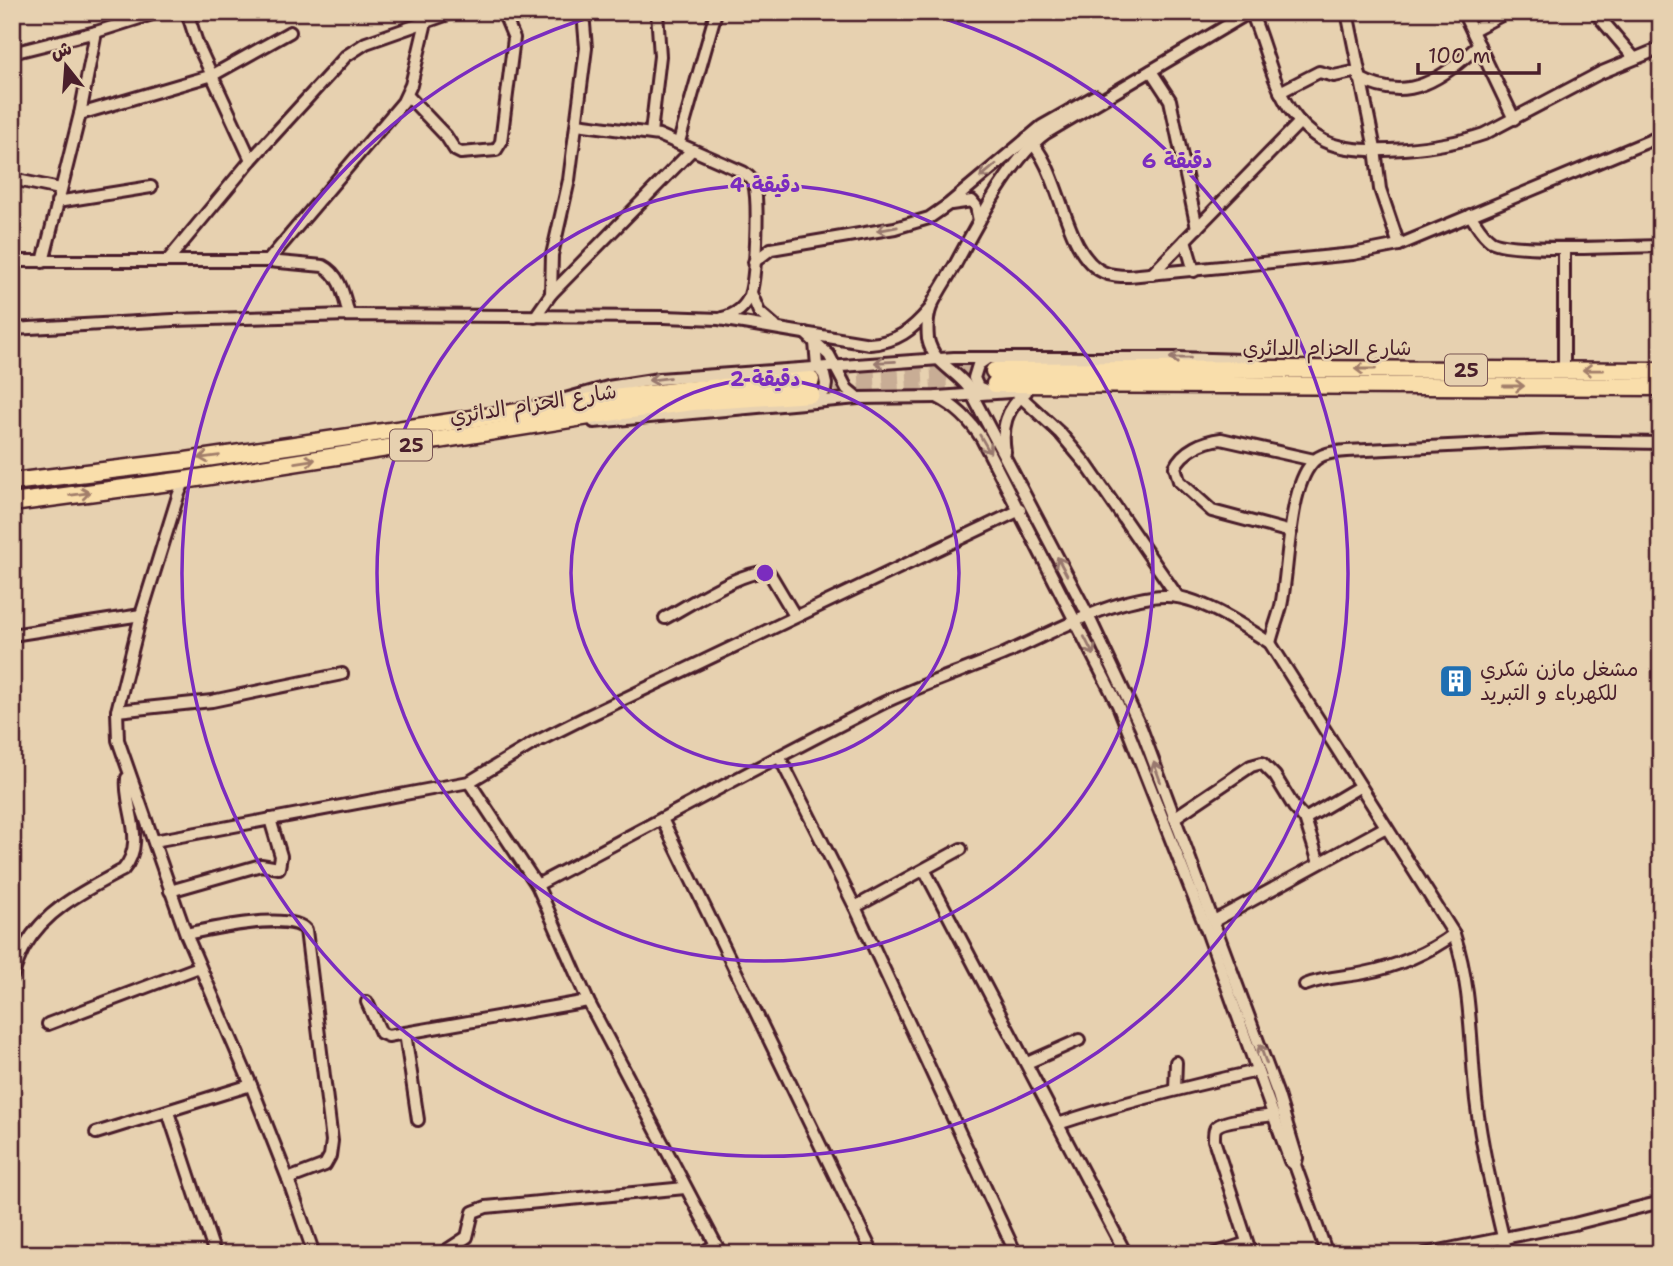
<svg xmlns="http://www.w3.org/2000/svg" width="1673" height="1266" font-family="'Shantell Sans','Playpen Sans Arabic',sans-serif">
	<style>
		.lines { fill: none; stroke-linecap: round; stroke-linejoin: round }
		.highway-tunnel { stroke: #c8ad95; stroke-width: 16; stroke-dasharray: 16 8; stroke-linecap: butt }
		.minor-casing { stroke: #4a1f2b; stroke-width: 16 }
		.highway-casing { stroke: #4a1f2b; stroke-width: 21 }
		.minor { stroke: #e7d1b0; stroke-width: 10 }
		.highway { stroke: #f9deab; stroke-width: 16 }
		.oneway { stroke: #98786e }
		.oneway2 { stroke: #a27e6b }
		.ring { fill: none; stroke: #7b2cbf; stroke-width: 3.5 }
		.labels { text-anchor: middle; stroke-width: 5; stroke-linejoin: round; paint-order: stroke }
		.shield { fill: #e7d1b0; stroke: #795453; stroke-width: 2 }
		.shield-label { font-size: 19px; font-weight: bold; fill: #4a1f2b }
		.street-label { font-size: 21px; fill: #4a1f2b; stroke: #e7d1b0 }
		.poi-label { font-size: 21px; fill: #4a1f2b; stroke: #e7d1b0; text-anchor: start }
		.centre { fill: #7b2cbf; stroke: #e7d1b0; stroke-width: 3.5 }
		.ring-label { font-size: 21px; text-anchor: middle; font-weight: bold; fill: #7b2cbf; stroke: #e7d1b0; stroke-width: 5; stroke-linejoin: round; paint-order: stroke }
	</style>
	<rect width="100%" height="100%" fill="#e7d1b0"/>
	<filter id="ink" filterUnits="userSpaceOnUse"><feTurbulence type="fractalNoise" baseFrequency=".0143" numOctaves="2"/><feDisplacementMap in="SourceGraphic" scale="14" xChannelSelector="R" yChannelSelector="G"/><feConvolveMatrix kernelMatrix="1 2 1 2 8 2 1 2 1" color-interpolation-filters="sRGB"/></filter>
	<g filter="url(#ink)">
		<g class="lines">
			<!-- highway-tunnel -->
			<g class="highway-tunnel">
				<path d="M 811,380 L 994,371"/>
				<path d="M 811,394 L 995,384"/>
			</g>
			<!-- minor casing -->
			<g class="minor-casing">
				<g id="minor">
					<path d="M 187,12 L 197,43 L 251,160"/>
					<path d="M 1250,12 L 1046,133 C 1011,158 976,226 955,265 C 947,279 937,293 931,307 C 927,317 927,328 928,339 C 933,363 954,369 968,387 L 1088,615 L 1141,728 L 1278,1095 L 1297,1158 L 1295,1165"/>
					<path d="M 1251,12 C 1265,44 1271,79 1289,108 C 1298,121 1310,134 1324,141 C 1361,159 1446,147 1484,134 L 1600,73 L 1661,48"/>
					<path d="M 1347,12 L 1375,149 L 1380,189 L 1399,245"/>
					<path d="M 1463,12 L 1514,119"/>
					<path d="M 1595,12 L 1634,58"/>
					<path d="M 1473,30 L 1507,12"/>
					<path d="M 12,53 L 96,32 L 159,12"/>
					<path d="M 1151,71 L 1170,100 L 1197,228"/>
					<path d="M 1359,78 C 1408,105 1443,78 1479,45"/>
					<path d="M 1280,92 L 1319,72 L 1334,76 L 1358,71"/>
					<path d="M 407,95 L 446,136 L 455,150 L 461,153 L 496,150 L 501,142 L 514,38 L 503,12"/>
					<path d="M 80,114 L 213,75 L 290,32"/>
					<path d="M 577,124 L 659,135 L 743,172 C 748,176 752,178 754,184 C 759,201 756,278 750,295 C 745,308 735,315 722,318"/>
					<path d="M 651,133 L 660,56 L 657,12"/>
					<path d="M 1027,138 C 1062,168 1063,254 1103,272 C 1111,276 1120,276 1129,276 L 1353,254 L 1399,245 L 1661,136"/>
					<path d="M 679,142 L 716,12"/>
					<path d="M 12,179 L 60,189"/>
					<path d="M 57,202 L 151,187"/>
					<path d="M 951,204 L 972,201 L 976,206 L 979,221"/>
					<path d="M 1470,215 C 1476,223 1482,235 1491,241 C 1511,253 1631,246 1661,246"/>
					<path d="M 1185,240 L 1194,271"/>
					<path d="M 1564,248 L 1564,370"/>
					<path d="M 168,260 L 251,160 L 346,56 L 366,43 L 454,12"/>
					<path d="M 12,261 L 268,261 L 323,266 C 341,275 344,297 349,315"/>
					<path d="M 268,261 L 403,102 L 411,85 L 426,22"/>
					<path d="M 43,262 L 80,114 L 96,32"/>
					<path d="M 754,262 L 771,249 L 895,228 L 929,218 L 949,204 L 1042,126 L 1095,96"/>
					<path d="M 1152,274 L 1300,122"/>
					<path d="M 751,293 L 759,312 L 775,326"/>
					<path d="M 551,294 L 692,150"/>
					<path d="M 535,317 L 551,294 L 552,255 L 569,180 L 586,48 L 583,12"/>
					<path d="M 12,329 L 173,320 L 349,315 L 664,317 L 719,319 L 870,344 C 897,342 912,330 929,310"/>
					<path d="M 805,333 L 829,355 L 847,389 L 858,398"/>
					<path d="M 815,342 L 817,366 L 824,375 L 826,384 L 825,391 L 815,402"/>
					<path d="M 988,358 L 978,365 L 974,378 L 978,387 L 990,392"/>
					<path d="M 1020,396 L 1060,433 L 1086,464 L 1178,597"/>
					<path d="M 937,397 C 957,407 970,420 982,439 L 1118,705 L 1207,931 L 1290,1161 L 1295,1165 L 1327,1254"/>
					<path d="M 558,401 L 608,387 L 659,379 L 954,358 L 1177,358 L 1243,360 L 1259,365"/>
					<path d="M 594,422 L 858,398 L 937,397 L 1025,391"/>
					<path d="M 1005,452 C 1001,427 1006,409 1026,392"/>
					<path d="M 185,480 L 178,496 L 141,615 L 117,711 L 118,740 L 186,934 L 251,1085 L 288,1179 L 314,1254"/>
					<path d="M 1291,532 L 1212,511 L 1179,481 L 1175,467 C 1183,450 1204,441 1221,439 L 1314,460"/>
					<path d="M 665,618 C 685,608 752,563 770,574 L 795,616"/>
					<path d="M 12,635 L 141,615"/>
					<path d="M 1270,643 C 1273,630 1278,618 1281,606 C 1289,569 1288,490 1312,463 C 1320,453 1334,452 1347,451 L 1549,441 L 1661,443"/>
					<path d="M 117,711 L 212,701 L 342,674"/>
					<path d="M 780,758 L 855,907 L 1016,1254"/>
					<path d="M 469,782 L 537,885 L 588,1001 L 721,1254"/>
					<path d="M 1174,818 L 1251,766 L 1262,763 L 1275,776 L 1294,807 L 1305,819 L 1319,863"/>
					<path d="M 662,819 L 873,1254"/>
					<path d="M 1305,819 L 1359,787"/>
					<path d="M 154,841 L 469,782 L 534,743 L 584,718 L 1020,510"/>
					<path d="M 925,871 L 1126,1254"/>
					<path d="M 537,885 C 651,825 764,763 879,705 C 920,685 964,671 1006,653 C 1052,633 1114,597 1165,596 C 1198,595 1242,625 1270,643 L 1454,934 C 1472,988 1470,1044 1476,1100 C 1482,1152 1495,1203 1507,1254"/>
					<path d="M 170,891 L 261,865 L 279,868 L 281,856 L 270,819"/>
					<path d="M 855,907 L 961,849"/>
					<path d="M 1214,921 L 1386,827"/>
					<path d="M 186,934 C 209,929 291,911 306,930 L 332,1141 L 330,1156 L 325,1165 L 288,1179"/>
					<path d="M 12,977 C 16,967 19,956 25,946 C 46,909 86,890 123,870 C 148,841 123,806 127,778"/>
					<path d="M 1305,985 C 1324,977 1344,977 1364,973 C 1395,967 1429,953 1454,934"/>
					<path d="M 367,1002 L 381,1033 L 388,1036 L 588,1001"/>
					<path d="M 48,1024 L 199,967"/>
					<path d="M 405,1033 L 418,1120"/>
					<path d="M 1027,1063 L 1079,1040"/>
					<path d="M 1175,1090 L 1176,1062"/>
					<path d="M 168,1112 L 215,1254"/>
					<path d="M 1058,1124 C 1123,1102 1190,1086 1257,1071"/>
					<path d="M 96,1133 L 251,1085"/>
					<path d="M 441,1254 L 467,1237 L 473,1212 L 486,1207 L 685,1188"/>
					<path d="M 699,1254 L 716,1245"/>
					<path d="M 1213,1254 L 1247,1243"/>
					<path d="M 1251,1254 L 1214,1140 C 1214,1138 1214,1131 1215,1129 C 1219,1119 1263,1117 1274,1115"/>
					<path d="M 1424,1254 L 1574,1224 L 1661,1202"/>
				</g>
			</g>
			<!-- highway casing -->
			<g class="highway-casing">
				<g id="highway">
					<path d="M 994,371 L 1272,369 L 1661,371"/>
					<path d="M 995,384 L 1661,387"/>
					<path d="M 12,482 L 186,461 L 613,398 L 684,390 L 811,380"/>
					<path d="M 12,503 L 185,480 L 615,412 L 693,402 L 811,394"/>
				</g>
			</g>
			<!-- minor -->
			<use href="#minor" class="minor"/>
			<!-- highway -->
			<use href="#highway" class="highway"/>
		</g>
		<!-- one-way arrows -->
		<defs><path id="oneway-shaft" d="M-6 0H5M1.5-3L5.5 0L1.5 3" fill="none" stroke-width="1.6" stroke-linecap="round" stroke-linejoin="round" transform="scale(1.75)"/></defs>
		<g class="oneway">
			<use href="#oneway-shaft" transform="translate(988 171) rotate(140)"/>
			<use href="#oneway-shaft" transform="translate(887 229) rotate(169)"/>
			<use href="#oneway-shaft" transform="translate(1180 358) rotate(-179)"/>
			<use href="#oneway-shaft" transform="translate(885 362) rotate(177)"/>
			<use href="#oneway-shaft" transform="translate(659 379) rotate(173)"/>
			<use href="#oneway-shaft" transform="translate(985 444) rotate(60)"/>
			<use href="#oneway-shaft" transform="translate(1062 566) rotate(-118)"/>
			<use href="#oneway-shaft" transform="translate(1089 646) rotate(63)"/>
			<use href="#oneway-shaft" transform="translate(1157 772) rotate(-110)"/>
			<use href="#oneway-shaft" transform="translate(1263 1054) rotate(-110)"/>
		</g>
		<g class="oneway2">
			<use href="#oneway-shaft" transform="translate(1365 369) rotate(-180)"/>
			<use href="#oneway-shaft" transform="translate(1593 370) rotate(-179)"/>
			<use href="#oneway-shaft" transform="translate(1514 386)"/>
			<use href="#oneway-shaft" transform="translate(209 457) rotate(172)"/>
			<use href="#oneway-shaft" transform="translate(305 461) rotate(-9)"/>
			<use href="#oneway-shaft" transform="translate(80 494) rotate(-7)"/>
		</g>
	</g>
	<!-- distance rings -->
	<g class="ring">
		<circle cx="765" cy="573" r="194"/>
		<circle cx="765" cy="573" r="388"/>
		<path d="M926 13A583 583 0 1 1 604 13"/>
	</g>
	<!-- icons -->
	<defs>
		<g id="building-square" transform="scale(1.75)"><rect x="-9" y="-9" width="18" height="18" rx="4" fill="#1f6fb2" stroke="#e7d1b0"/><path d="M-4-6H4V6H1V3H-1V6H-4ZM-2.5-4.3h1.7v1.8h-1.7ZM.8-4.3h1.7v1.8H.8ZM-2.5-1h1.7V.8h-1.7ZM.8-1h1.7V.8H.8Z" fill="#fff"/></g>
	</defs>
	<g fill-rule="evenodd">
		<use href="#building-square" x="1456" y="681"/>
	</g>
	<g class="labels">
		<!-- shield labels -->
		<g class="shield">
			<rect x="1445" y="354.5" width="42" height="31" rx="5"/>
			<rect x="390" y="429.5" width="42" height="31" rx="5"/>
		</g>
		<g class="shield-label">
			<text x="1466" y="377">25</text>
			<text x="411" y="452">25</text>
		</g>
		<!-- street labels -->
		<g class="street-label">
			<text x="1327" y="355">شارع الحزام الدائري</text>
			<text transform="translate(533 404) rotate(-9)" y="7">شارع الحزام الدائري</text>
		</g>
		<!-- poi labels -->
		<g class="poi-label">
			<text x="1480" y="676">مشغل مازن شكري<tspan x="1480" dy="24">للكهرباء و التبريد</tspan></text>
		</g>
	</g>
	<circle cx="765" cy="573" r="10" class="centre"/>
	<g class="ring-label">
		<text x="1177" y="168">6 دقيقة</text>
		<text x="765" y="192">4 دقيقة</text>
		<text x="765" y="386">2 دقيقة</text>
	</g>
	<!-- margin -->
	<rect width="1673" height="1266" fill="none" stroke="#e7d1b0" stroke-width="42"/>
	<rect x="21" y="21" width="1631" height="1224" fill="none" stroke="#4a1f2b" stroke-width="2.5" filter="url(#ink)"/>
	<!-- north arrow -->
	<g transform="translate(66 66) rotate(343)" stroke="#e7d1b0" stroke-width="5" paint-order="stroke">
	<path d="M0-5L12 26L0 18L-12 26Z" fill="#4a1f2b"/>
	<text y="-10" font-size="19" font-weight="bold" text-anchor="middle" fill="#4a1f2b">ش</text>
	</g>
	<!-- scale -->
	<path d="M1418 63v10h121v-10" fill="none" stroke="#4a1f2b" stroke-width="3.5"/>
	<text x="1428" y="63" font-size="21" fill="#4a1f2b" stroke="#e7d1b0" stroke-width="5" paint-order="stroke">100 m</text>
</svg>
